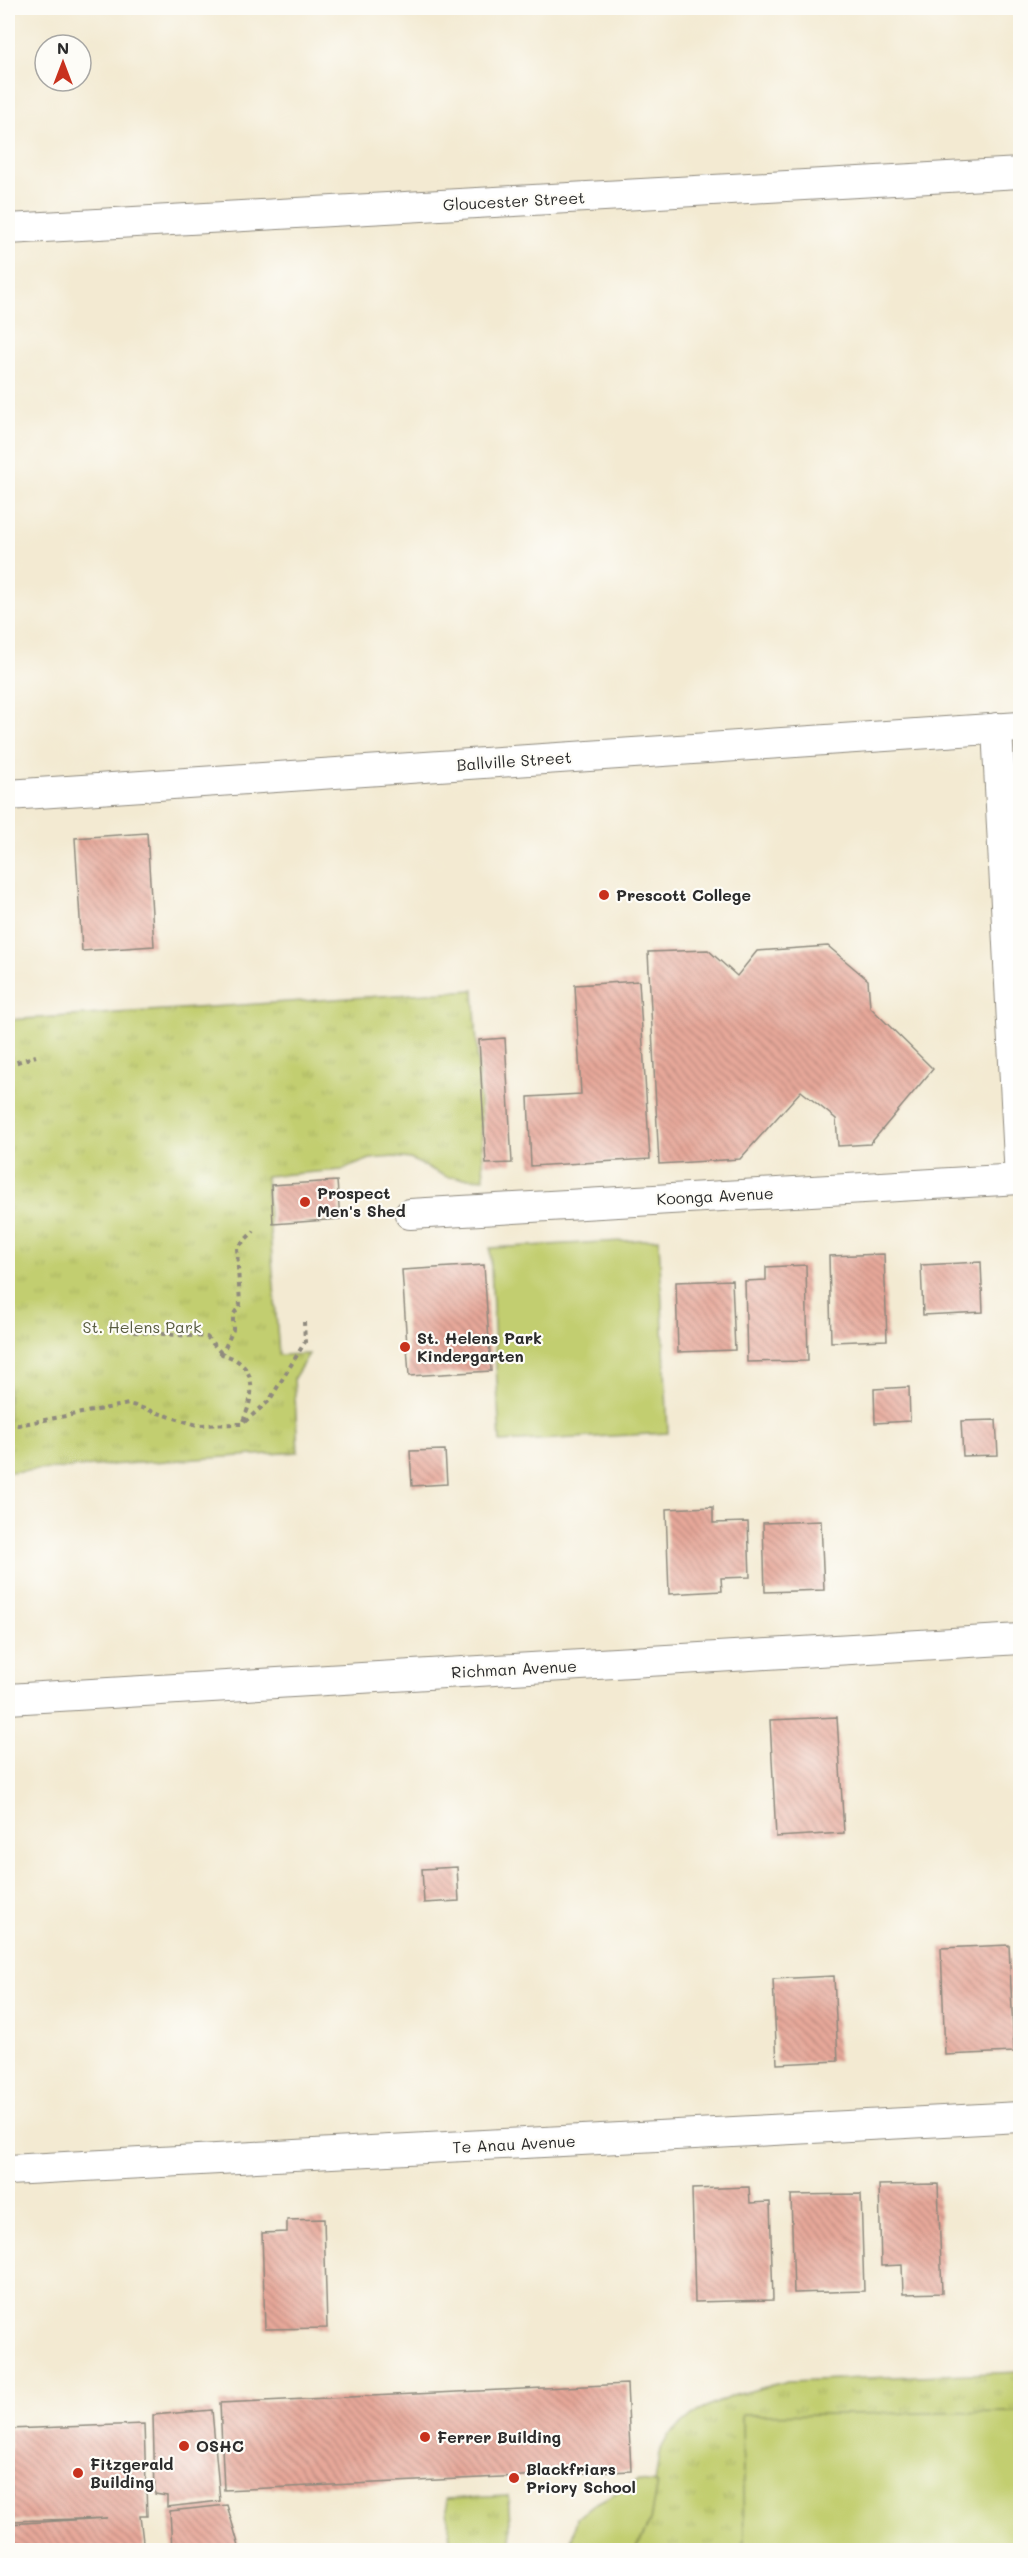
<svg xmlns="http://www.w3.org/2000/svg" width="1028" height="2558" font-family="Mali,sans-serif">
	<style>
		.grass { fill: url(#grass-tufts); stroke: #767c4e; stroke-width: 1.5 }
		.garden { fill: #c2ce70; stroke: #767c4e; stroke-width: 1.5 }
		.building { fill: url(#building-back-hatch) }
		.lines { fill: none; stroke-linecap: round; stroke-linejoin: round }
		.minor-casing { stroke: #8f8a7e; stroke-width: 32 }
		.path { stroke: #8f8a7e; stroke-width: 4; stroke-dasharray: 4.5 4.5; stroke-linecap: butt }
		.minor { stroke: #fff; stroke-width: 30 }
		.poi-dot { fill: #c8321e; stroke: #fdfcf7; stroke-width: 2 }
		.labels { text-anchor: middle; stroke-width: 4.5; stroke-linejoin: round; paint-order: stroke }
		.street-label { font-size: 16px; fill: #2b2b2b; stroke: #fdfcf7 }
		.poi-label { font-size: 16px; font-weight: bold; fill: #2b2b2b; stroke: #fdfcf7; text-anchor: start }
		.park-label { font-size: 16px; fill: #585c40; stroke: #fdfcf7 }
	</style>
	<defs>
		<pattern id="grass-tufts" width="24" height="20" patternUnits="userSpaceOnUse" patternTransform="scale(1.5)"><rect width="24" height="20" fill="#c2ce70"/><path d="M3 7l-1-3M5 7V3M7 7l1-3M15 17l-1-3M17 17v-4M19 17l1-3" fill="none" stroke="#a7b161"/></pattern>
		<pattern id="building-back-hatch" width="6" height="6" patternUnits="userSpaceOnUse" patternTransform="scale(1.5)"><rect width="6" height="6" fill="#e7a89a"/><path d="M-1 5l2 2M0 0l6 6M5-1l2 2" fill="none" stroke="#bb897e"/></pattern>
	</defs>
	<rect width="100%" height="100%" fill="#fdfcf7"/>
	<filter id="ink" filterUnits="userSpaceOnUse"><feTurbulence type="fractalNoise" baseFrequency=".0167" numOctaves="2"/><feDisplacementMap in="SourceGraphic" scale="12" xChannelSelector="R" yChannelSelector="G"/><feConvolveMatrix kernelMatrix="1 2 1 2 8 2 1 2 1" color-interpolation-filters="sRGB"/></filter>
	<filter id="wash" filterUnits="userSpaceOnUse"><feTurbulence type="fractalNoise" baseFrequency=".008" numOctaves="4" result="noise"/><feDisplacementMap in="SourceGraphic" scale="24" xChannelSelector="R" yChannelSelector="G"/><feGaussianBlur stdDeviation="1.35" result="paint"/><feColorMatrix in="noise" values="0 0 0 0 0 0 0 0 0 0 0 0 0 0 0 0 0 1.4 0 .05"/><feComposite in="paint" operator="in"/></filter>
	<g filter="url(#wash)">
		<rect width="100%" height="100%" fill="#f3ead2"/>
		<!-- grass -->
		<g class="grass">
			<path d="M 474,990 L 484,1179 L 447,1177 L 410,1159 L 394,1157 L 370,1159 L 342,1170 L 266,1176 L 279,1355 L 309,1354 L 294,1378 L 298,1452 L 8,1472 L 8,1020 Z"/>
			<path d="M 1020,2372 L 1020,2550 L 636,2550 L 650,2521 L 659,2453 L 668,2436 L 697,2412 L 732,2396 L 788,2381 Z"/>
			<path d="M 508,2496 L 512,2550 L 451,2550 L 446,2499 Z"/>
		</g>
		<!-- garden -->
		<g class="garden">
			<path d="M 659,1239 L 668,1433 L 500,1442 L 490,1248 Z"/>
			<path d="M 1020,2412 L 1020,2550 L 744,2550 L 742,2415 Z"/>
			<path d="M 638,2481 L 657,2483 L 650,2521 L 636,2550 L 569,2550 L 577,2518 L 593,2505 Z"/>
		</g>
		<g id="blocks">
			<!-- building -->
			<g class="building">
				<path d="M 147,833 L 154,946 L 82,951 L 75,838 Z"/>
				<path d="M 828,946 L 868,980 L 870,1007 L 933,1069 L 870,1144 L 838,1146 L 836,1119 L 801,1091 L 740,1159 L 659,1164 L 648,952 L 708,950 L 737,976 L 757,951 Z"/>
				<path d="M 639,981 L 650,1159 L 531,1166 L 528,1097 L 581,1094 L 575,985 Z"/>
				<path d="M 505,1038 L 512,1163 L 486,1164 L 479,1040 Z"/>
				<path d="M 337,1181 L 340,1219 L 273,1224 L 271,1185 Z"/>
				<path d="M 884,1254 L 887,1340 L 831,1342 L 829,1256 Z"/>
				<path d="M 981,1262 L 983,1312 L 923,1315 L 921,1265 Z"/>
				<path d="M 484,1265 L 491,1371 L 409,1376 L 402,1270 Z"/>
				<path d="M 806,1265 L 808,1361 L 747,1362 L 745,1281 L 766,1280 L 766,1267 Z"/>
				<path d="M 732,1280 L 735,1350 L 678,1352 L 676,1282 Z"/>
				<path d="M 909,1387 L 910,1421 L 875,1423 L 874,1389 Z"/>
				<path d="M 996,1420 L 998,1455 L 963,1456 L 961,1421 Z"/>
				<path d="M 445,1450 L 447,1484 L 412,1486 L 410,1451 Z"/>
				<path d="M 713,1507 L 713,1523 L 748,1522 L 750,1577 L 721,1578 L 722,1591 L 669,1594 L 666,1509 Z"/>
				<path d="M 821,1521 L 824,1590 L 765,1592 L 763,1523 Z"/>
				<path d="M 837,1717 L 844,1833 L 776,1837 L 770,1720 Z"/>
				<path d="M 457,1867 L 459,1901 L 424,1903 L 422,1869 Z"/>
				<path d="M 1009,1945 L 1014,2052 L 945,2055 L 941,1948 Z"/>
				<path d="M 834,1976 L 838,2061 L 777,2064 L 773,1979 Z"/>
				<path d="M 938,2184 L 942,2293 L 903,2294 L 902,2265 L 881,2266 L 879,2185 Z"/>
				<path d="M 749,2187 L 750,2203 L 770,2202 L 773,2300 L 695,2302 L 692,2189 Z"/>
				<path d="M 861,2194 L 864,2291 L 794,2293 L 791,2195 Z"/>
				<path d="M 324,2219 L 327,2328 L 265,2329 L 262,2233 L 287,2232 L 287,2220 Z"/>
				<path d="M 627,2384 L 631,2471 L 224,2490 L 220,2403 Z"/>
				<path d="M 212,2410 L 220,2501 L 167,2507 L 167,2496 L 155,2494 L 153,2415 Z"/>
				<path d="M 144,2424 L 147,2516 L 140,2516 L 144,2550 L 8,2550 L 8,2524 L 107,2518 L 13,2521 L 9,2429 Z"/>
				<path d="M 227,2505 L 240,2550 L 172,2550 L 170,2511 Z"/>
			</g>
		</g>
	</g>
	<g filter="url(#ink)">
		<use href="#blocks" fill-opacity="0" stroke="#8f8a7e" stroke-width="1.5"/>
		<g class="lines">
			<!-- minor casing -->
			<g class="minor-casing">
				<g id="minor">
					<path d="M 8,229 L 1020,173"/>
					<path d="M 997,728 L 1020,1180"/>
					<path d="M 8,795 L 1020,727"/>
					<path d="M 410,1214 L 1020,1179"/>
					<path d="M 8,1699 L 1020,1639"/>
					<path d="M 8,2170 L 1020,2117"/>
				</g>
			</g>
			<!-- path -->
			<g class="path">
				<path d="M 8,1065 L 36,1056"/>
				<path d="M 134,1332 L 207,1337 L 222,1354"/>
				<path d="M 243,1421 C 256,1392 257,1364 222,1354 L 233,1330 L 233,1315 L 240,1305 L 237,1248 L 254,1231"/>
				<path d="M 8,1423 L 18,1425 L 129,1404 L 197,1425 L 242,1424 L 269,1401 L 305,1342 L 304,1322"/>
			</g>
			<!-- minor -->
			<use href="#minor" class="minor"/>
		</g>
	</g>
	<!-- markers -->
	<g class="poi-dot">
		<circle cx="604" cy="895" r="6"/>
		<circle cx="305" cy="1202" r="6"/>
		<circle cx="405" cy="1347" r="6"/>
		<circle cx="425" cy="2437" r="6"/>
		<circle cx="184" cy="2446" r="6"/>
		<circle cx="78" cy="2473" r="6"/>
		<circle cx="514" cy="2478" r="6"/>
	</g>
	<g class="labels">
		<!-- street labels -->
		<g class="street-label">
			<text transform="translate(514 201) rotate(-3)" y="6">Gloucester Street</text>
			<text transform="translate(514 761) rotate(-4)" y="6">Ballville Street</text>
			<text transform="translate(715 1196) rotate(-3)" y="6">Koonga Avenue</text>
			<text transform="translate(514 1669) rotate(-3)" y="6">Richman Avenue</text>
			<text transform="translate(514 2144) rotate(-3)" y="6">Te Anau Avenue</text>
		</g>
		<!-- poi labels -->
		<g class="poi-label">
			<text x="616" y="901">Prescott College</text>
			<text x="317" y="1199">Prospect<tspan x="317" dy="18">Men's Shed</tspan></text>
			<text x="417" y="1344">St. Helens Park<tspan x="417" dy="18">Kindergarten</tspan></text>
			<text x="437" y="2443">Ferrer Building</text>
			<text x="196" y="2452">OSHC</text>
			<text x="90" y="2470">Fitzgerald<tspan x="90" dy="18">Building</tspan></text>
			<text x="526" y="2475">Blackfriars<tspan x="526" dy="18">Priory School</tspan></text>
		</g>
		<!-- park labels -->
		<g class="park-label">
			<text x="142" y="1333">St. Helens Park</text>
		</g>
	</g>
	<!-- margin -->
	<rect width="1028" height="2558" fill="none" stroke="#fdfcf7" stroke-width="30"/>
	<!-- north arrow -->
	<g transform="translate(63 63)"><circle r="28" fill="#fdfcf7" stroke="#a9a8a5" stroke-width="1.5"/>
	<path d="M0-4.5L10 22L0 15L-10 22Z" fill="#c8321e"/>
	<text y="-9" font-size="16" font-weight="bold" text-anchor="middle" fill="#2b2b2b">N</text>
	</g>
</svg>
